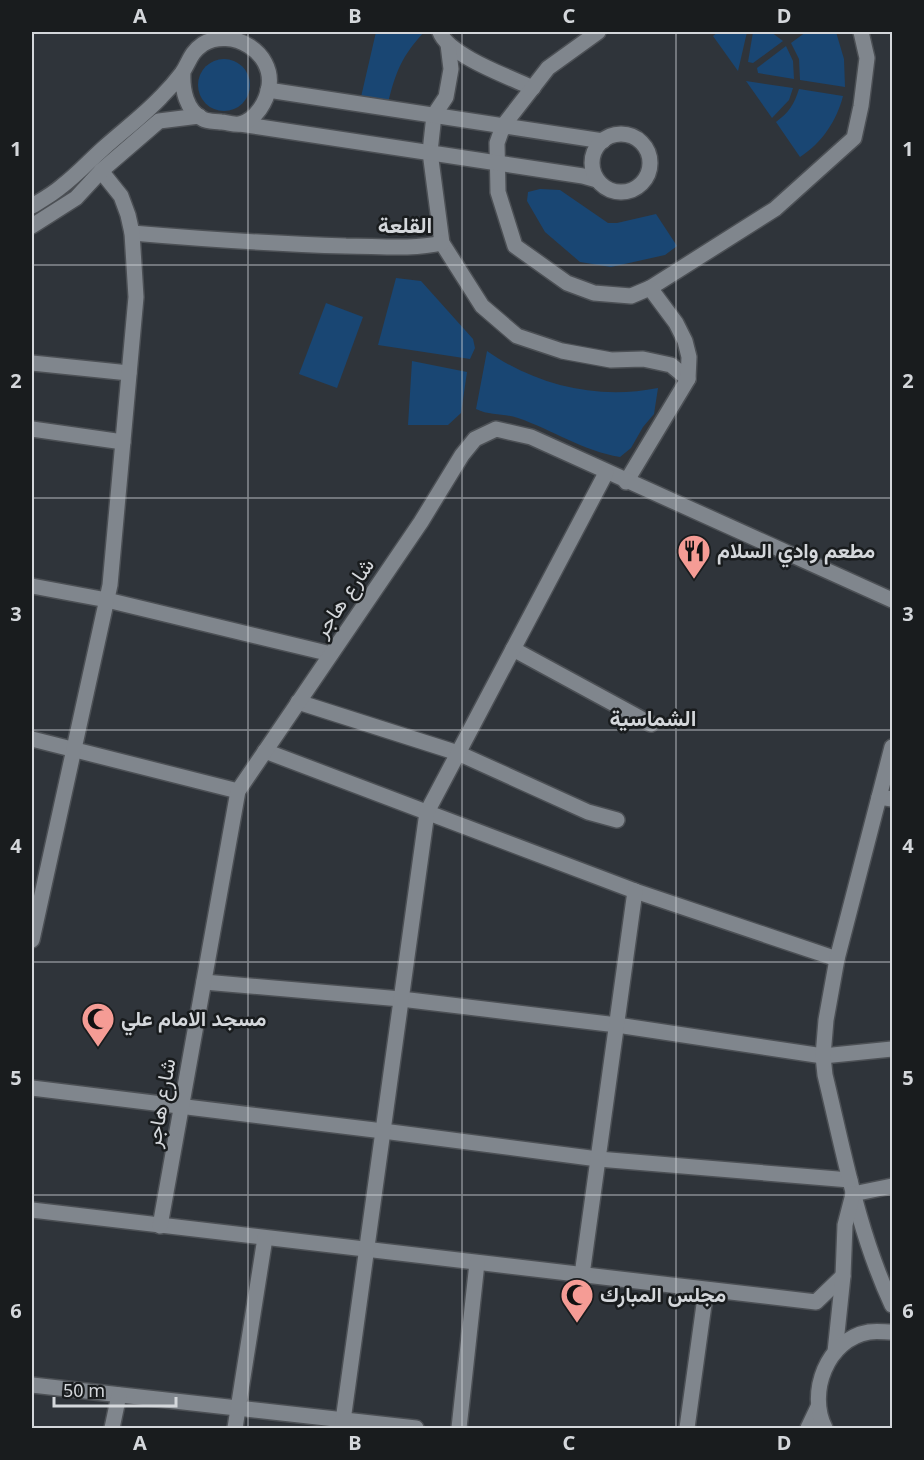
<svg xmlns="http://www.w3.org/2000/svg" width="924" height="1460" font-family="'Noto Sans',Vazirmatn,sans-serif">
	<style>
		.green { fill: #194673 }
		.lines { fill: none; stroke-linecap: round; stroke-linejoin: round }
		.minor-casing { stroke: #4c5055; stroke-width: 18 }
		.tertiary-casing { stroke: #4c5055; stroke-width: 18 }
		.minor { stroke: #80868d; stroke-width: 15 }
		.tertiary { stroke: #80868d; stroke-width: 15 }
		.grid { fill: none; stroke: #d4d7db; stroke-width: 1.5; stroke-opacity: 0.55 }
		.labels { text-anchor: middle; stroke-width: 5; stroke-linejoin: round; paint-order: stroke }
		.poi-label { font-size: 21px; font-weight: bold; fill: #d4d7db; stroke: #191c1e; text-anchor: start }
		.street-label { font-size: 21px; fill: #d4d7db; stroke: #191c1e }
		.neighbourhood-label { font-size: 22px; font-weight: bold; fill: #d4d7db; stroke: #191c1e }
		.neatline { fill: none; stroke: #d4d7db; stroke-width: 2 }
		.grid-label { font-size: 20px; text-anchor: middle; font-weight: bold; fill: #d4d7db }
	</style>
	<rect width="100%" height="100%" fill="#2f343a"/>
	<!-- green -->
	<g class="green">
		<path d="M 376,32 L 424,32 C 402,56 396,71 388,103 L 361,97 Z"/>
		<path d="M 718,32 L 747,32 L 738,71 L 713,36 Z"/>
		<path d="M 753,32 L 771,32 L 783,41 L 753,63 L 748,62 Z"/>
		<path d="M 806,32 L 836,32 L 844,59 L 845,87 L 800,80 L 799,59 L 791,43 Z"/>
		<path d="M 786,46 L 793,61 L 794,79 L 758,73 L 757,68 Z"/>
		<circle cx="224" cy="85" r="26"/>
		<path d="M 746,81 L 793,88 L 789,100 L 772,118 Z"/>
		<path d="M 799,89 L 843,96 C 837,120 822,143 800,157 L 776,122 C 789,112 794,105 799,89 Z"/>
		<path d="M 540,189 L 560,190 L 608,223 L 617,223 L 656,214 L 677,246 L 665,255 L 611,267 L 580,262 L 545,232 L 527,201 L 528,192 Z"/>
		<path d="M 396,278 L 421,281 L 473,339 L 475,348 L 470,359 L 378,345 Z"/>
		<path d="M 326,303 L 363,317 L 337,388 L 299,374 Z"/>
		<path d="M 487,351 C 537,386 598,400 658,388 L 654,414 L 643,427 L 631,448 L 620,457 C 583,451 553,430 518,418 C 504,413 490,416 476,409 Z"/>
		<path d="M 412,361 L 467,372 L 461,413 L 448,425 L 408,425 Z"/>
	</g>
	<g class="lines">
		<!-- minor casing -->
		<g class="minor-casing">
			<g id="minor">
				<path d="M 440,32 C 448,55 509,77 533,88"/>
				<path d="M 598,32 L 548,68 L 503,126 L 497,143 L 498,192 L 515,246 L 567,283 L 594,293 L 631,296 L 650,288 L 775,209 L 854,138 L 861,106 L 867,58 L 861,32"/>
				<path d="M 448,44 L 451,69 L 446,97 L 434,115 L 430,152 L 442,243 L 482,306 L 517,336 L 562,351 L 611,360 L 643,359 L 671,365 L 688,379"/>
				<path d="M 268,90 L 603,141"/>
				<path d="M 240,124 L 583,176 L 597,180"/>
				<circle cx="621" cy="163" r="29"/>
				<path d="M 132,233 C 203,239 275,244 346,246 C 378,246 411,250 442,243"/>
				<path d="M 32,363 L 129,373"/>
				<path d="M 32,429 L 123,442"/>
				<path d="M 626,482 L 688,379 L 689,357 L 685,341 L 676,323 L 650,288"/>
				<path d="M 32,586 L 107,600 L 331,654"/>
				<path d="M 513,649 L 651,724"/>
				<path d="M 298,702 L 458,753 L 588,812 L 617,820"/>
				<path d="M 32,739 L 238,791"/>
				<path d="M 265,751 L 635,891 L 837,959"/>
				<path d="M 879,797 L 892,799"/>
				<path d="M 32,940 L 110,585 L 136,297 L 132,233 L 128,215 L 121,196 L 101,171"/>
				<path d="M 204,982 L 401,999 L 617,1025 L 823,1056 L 892,1049"/>
				<path d="M 32,1088 L 383,1131 L 598,1159 L 850,1180"/>
				<path d="M 32,1210 L 816,1302 L 843,1276"/>
				<path d="M 160,1226 L 238,791 L 421,522 L 462,455 L 475,439 L 496,429 L 531,437 L 892,600"/>
				<path d="M 582,1275 L 635,891"/>
				<path d="M 32,1385 L 416,1428"/>
				<path d="M 112,1428 L 119,1395"/>
				<path d="M 235,1428 L 265,1238"/>
				<path d="M 342,1428 L 427,812 L 606,473"/>
				<path d="M 459,1428 L 477,1263"/>
				<path d="M 687,1428 L 706,1290"/>
			</g>
		</g>
		<!-- tertiary casing -->
		<g class="tertiary-casing">
			<g id="tertiary">
				<path d="M 32,206 C 42,200 53,194 62,186 C 78,174 91,159 106,146 C 124,130 144,115 161,97 C 168,90 176,81 182,73 C 190,61 190,53 203,44 C 232,27 274,52 269,86 C 267,101 256,120 240,124 C 235,125 226,122 221,122 C 215,121 208,122 203,119 C 186,111 182,89 183,72"/>
				<path d="M 32,226 L 76,198 L 101,171 L 159,121 L 199,116"/>
				<path d="M 892,747 L 837,959 L 826,1020 L 823,1056 L 825,1075 C 844,1153 858,1232 892,1305"/>
				<path d="M 853,1194 L 892,1186"/>
				<path d="M 835,1352 L 843,1276 L 845,1225 L 853,1194"/>
				<path d="M 808,1428 L 818,1407"/>
				<path d="M 825,1428 C 807,1393 827,1339 869,1332 C 876,1331 885,1332 892,1332"/>
			</g>
		</g>
		<!-- minor -->
		<use href="#minor" class="minor"/>
		<!-- tertiary -->
		<use href="#tertiary" class="tertiary"/>
	</g>
	<!-- grid -->
	<path class="grid" d="M 248,32 L 248,1428M 462,32 L 462,1428M 676,32 L 676,1428M 32,265 L 892,265M 32,498 L 892,498M 32,730 L 892,730M 32,962 L 892,962M 32,1195 L 892,1195"/>
	<!-- icons -->
	<defs>
		<g id="restaurant-pin" transform="scale(1.725)"><path d="M0 17L-7.5 6A9.5 9.5 0 1 1 7.5 6Z" fill="#f59c95" stroke="#191c1e"/><path d="M-5-6h1v4h1v-4h1v4h1v-4h1v5L-1.5 .5V6h-2V.5L-5-1ZM5-6V6H3V1.5H1.5Q1.5-4 5-6Z" fill="#111"/></g>
		<g id="mosque-pin" transform="scale(1.725)"><path d="M0 17L-7.5 6A9.5 9.5 0 1 1 7.5 6Z" fill="#f59c95" stroke="#191c1e"/><path d="M3.5-4.9A6 6 0 1 0 3.5 4.9A5 5 0 1 1 3.5-4.9Z" fill="#111"/></g>
	</defs>
	<g fill-rule="evenodd">
		<use href="#restaurant-pin" x="694" y="551"/>
		<use href="#mosque-pin" x="98" y="1019"/>
		<use href="#mosque-pin" x="577" y="1295"/>
	</g>
	<g class="labels">
		<!-- poi labels -->
		<g class="poi-label">
			<text x="717" y="558">مطعم وادي السلام</text>
			<text x="121" y="1026">مسجد الامام علي</text>
			<text x="600" y="1302">مجلس المبارك</text>
		</g>
		<!-- street labels -->
		<g class="street-label">
			<text transform="translate(344 598) rotate(-56)" y="7">شارع هاجر</text>
			<text transform="translate(161 1103) rotate(-80)" y="7">شارع هاجر</text>
		</g>
		<!-- neighbourhood labels -->
		<g class="neighbourhood-label">
			<text x="405" y="233">القلعة</text>
			<text x="653" y="726">الشماسية</text>
		</g>
	</g>
	<!-- border -->
	<rect width="924" height="1460" fill="none" stroke="#191c1e" stroke-width="66"/>
	<!-- scale -->
	<path d="M54 1397v9h122v-9" fill="none" stroke="#d4d7db" stroke-width="3"/>
	<text x="63" y="1397" font-size="18" fill="#d4d7db" stroke="#191c1e" stroke-width="4.5" paint-order="stroke">50 m</text>
	<rect x="33" y="33" width="858" height="1394" class="neatline"/>
	<g class="grid-label">
		<text x="140" y="23">A</text>
		<text x="355" y="23">B</text>
		<text x="569" y="23">C</text>
		<text x="784" y="23">D</text>
		<text x="16" y="156">1</text>
		<text x="908" y="156">1</text>
		<text x="16" y="388">2</text>
		<text x="908" y="388">2</text>
		<text x="16" y="621">3</text>
		<text x="908" y="621">3</text>
		<text x="16" y="853">4</text>
		<text x="908" y="853">4</text>
		<text x="16" y="1085">5</text>
		<text x="908" y="1085">5</text>
		<text x="16" y="1318">6</text>
		<text x="908" y="1318">6</text>
		<text x="140" y="1450">A</text>
		<text x="355" y="1450">B</text>
		<text x="569" y="1450">C</text>
		<text x="784" y="1450">D</text>
	</g>
</svg>
